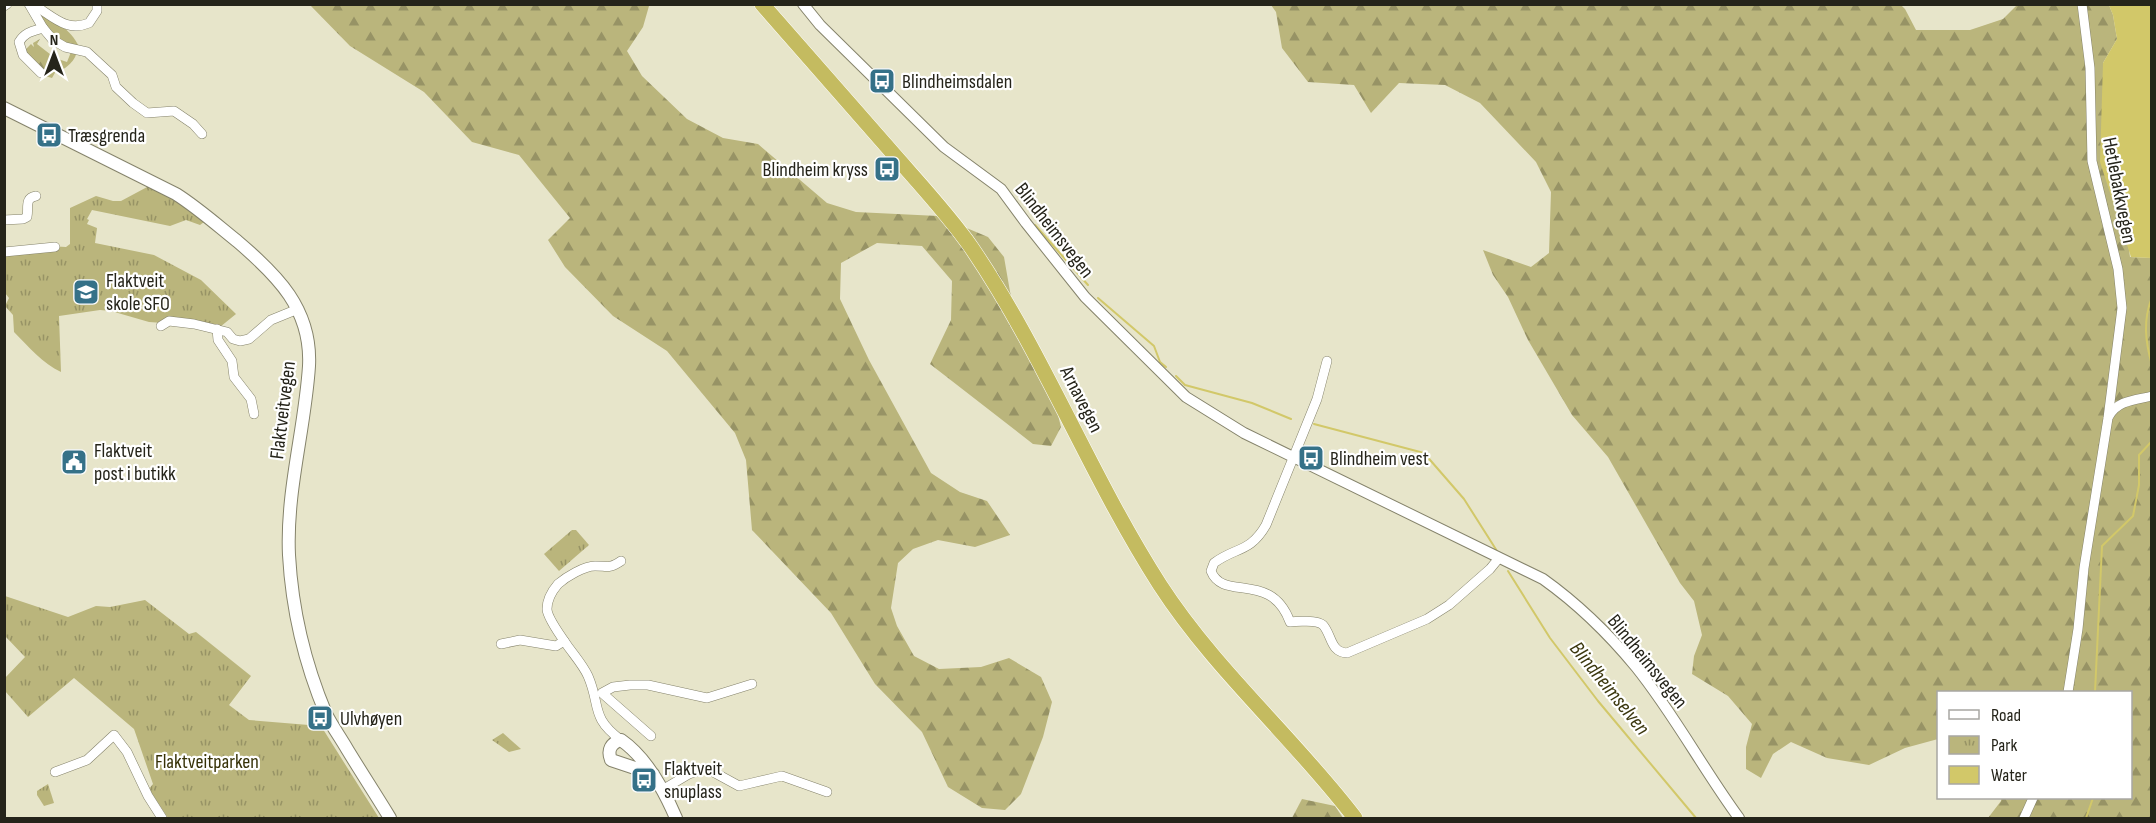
<svg xmlns="http://www.w3.org/2000/svg" width="2156" height="823" font-family="'Sofia Sans Condensed',sans-serif">
	<style>
		.grass { fill: #bab57c }
		.forest { fill: url(#forest-firs) }
		.park { fill: url(#park-tufts) }
		.water { fill: #d2c869 }
		.lines { fill: none; stroke-linecap: round; stroke-linejoin: round }
		.stream { stroke: #d2c869; stroke-width: 2 }
		.minor-casing { stroke: #85836b; stroke-width: 10 }
		.tertiary-casing { stroke: #85836b; stroke-width: 12 }
		.secondary-casing { stroke: #85836b; stroke-width: 14 }
		.trunk-casing { stroke: #fff; stroke-width: 16 }
		.minor { stroke: #fff; stroke-width: 9 }
		.tertiary { stroke: #fff; stroke-width: 10 }
		.secondary { stroke: #fff; stroke-width: 12 }
		.trunk { stroke: #c4bb60; stroke-width: 15 }
		.labels { text-anchor: middle; stroke-width: 4.5; stroke-linejoin: round; paint-order: stroke }
		.poi-label { font-size: 20px; fill: #25241a; stroke: #fff; text-anchor: start }
		.street-label { font-size: 20px; fill: #25241a; stroke: #fff }
		.park-label { font-size: 20px; fill: #363107; stroke: #fff }
		.water-label { font-size: 21px; font-style: italic; fill: #3c380f; stroke: #fff }
	</style>
	<defs>
		<pattern id="forest-firs" width="22" height="20" patternUnits="userSpaceOnUse" patternTransform="scale(1.5)"><rect width="22" height="20" fill="#bab57c"/><path d="M5 1l3.5 6h-7zM16 11l3.5 6h-7z" fill="#979365"/></pattern>
		<pattern id="park-tufts" width="24" height="20" patternUnits="userSpaceOnUse" patternTransform="scale(1.5)"><rect width="24" height="20" fill="#bab57c"/><path d="M3 7l-1-3M5 7V3M7 7l1-3M15 17l-1-3M17 17v-4M19 17l1-3" fill="none" stroke="#979365"/></pattern>
	</defs>
	<rect width="100%" height="100%" fill="#e7e5ca"/>
	<!-- grass -->
	<path class="grass" d="M 36,9 C 53,21 71,28 79,47 C 54,43 49,30 36,9 Z"/>
	<!-- forest -->
	<g class="forest">
		<path d="M 1900,4 L 1905,9 L 1916,30 L 1970,30 L 2003,19 L 2017,5 L 2109,5 L 2113,15 L 2117,39 L 2103,63 L 2130,257 L 2151,258 L 2151,818 L 1988,818 L 2001,801 L 2001,798 L 2130,798 L 2130,692 L 1938,692 L 1938,739 L 1905,748 L 1869,765 L 1827,758 L 1791,742 L 1773,754 L 1761,778 L 1746,769 L 1746,747 L 1752,724 L 1728,696 L 1692,674 L 1694,656 L 1702,635 L 1694,601 L 1680,583 L 1608,457 L 1572,415 L 1528,340 L 1508,297 L 1493,275 L 1483,250 L 1531,267 L 1549,253 L 1551,192 L 1536,162 L 1480,103 L 1445,85 L 1399,83 L 1371,113 L 1354,85 L 1308,82 L 1282,48 L 1276,12 L 1271,5 Z"/>
		<path d="M 310,5 L 646,5 L 649,6 L 643,27 L 627,51 L 642,76 L 687,119 L 723,138 L 758,144 L 827,203 L 856,212 L 938,216 L 988,237 L 1004,257 L 1012,303 L 1055,403 L 1061,427 L 1051,446 L 1033,444 L 930,364 L 951,320 L 952,281 L 922,246 L 877,243 L 841,263 L 840,299 L 869,360 L 931,473 L 960,492 L 987,501 L 1010,535 L 975,547 L 938,540 L 913,549 L 898,563 L 891,608 L 897,626 L 914,656 L 939,669 L 981,667 L 1009,658 L 1041,677 L 1052,702 L 1043,737 L 1021,794 L 1005,810 L 982,808 L 948,787 L 922,732 L 875,684 L 831,613 L 752,530 L 746,460 L 735,433 L 667,351 L 613,316 L 565,267 L 548,240 L 570,218 L 519,155 L 472,142 L 424,92 L 350,46 Z"/>
		<path d="M 40,39 L 37,44 L 55,58 L 67,62 L 71,52 L 76,54 C 75,61 63,72 56,71 L 52,78 L 45,76 L 26,54 L 26,49 L 31,44 L 34,47 L 33,43 Z"/>
		<path d="M 1302,799 L 1335,806 L 1343,818 L 1292,818 Z"/>
	</g>
	<!-- park -->
	<g class="park">
		<path d="M 149,186 L 184,206 L 204,222 L 200,225 L 186,220 L 170,226 L 92,210 L 87,219 L 89,220 L 87,224 L 97,228 L 95,243 L 154,255 L 201,280 L 236,314 L 220,327 L 149,322 L 111,311 L 100,310 L 59,316 L 61,372 C 43,364 28,346 14,332 L 13,315 L 5,306 L 9,298 L 5,293 L 5,252 L 49,246 L 66,247 L 70,244 L 70,208 L 96,196 L 113,201 L 121,201 Z"/>
		<path d="M 572,530 L 576,530 L 589,545 L 559,571 L 544,554 Z"/>
		<path d="M 5,596 L 68,617 L 96,606 L 110,607 L 145,600 L 189,634 L 196,632 L 251,676 L 229,705 L 249,720 L 321,726 L 379,818 L 168,818 L 149,789 L 153,784 L 134,729 L 74,678 L 28,717 L 5,691 L 5,678 L 25,657 L 5,636 Z"/>
		<path d="M 503,733 L 521,749 L 509,752 L 492,740 Z"/>
		<path d="M 48,784 L 54,803 L 44,806 L 37,795 L 37,791 Z"/>
	</g>
	<!-- water -->
	<path class="water" d="M 2109,5 L 2151,5 L 2151,258 L 2131,257 L 2100,162 L 2103,63 L 2117,39 L 2113,15 Z"/>
	<g class="lines">
		<!-- stream -->
		<g class="stream">
			<path d="M 1035,225 L 1088,285"/>
			<path d="M 2152,297 C 2143,320 2145,341 2152,365"/>
			<path d="M 1098,298 L 1154,346 L 1160,362 L 1166,367"/>
			<path d="M 1176,376 L 1185,385 L 1252,403 L 1291,419"/>
			<path d="M 1314,424 L 1424,453 L 1464,499 L 1497,551"/>
			<path d="M 1508,571 L 1550,638 L 1598,701 L 1696,818"/>
			<path d="M 2095,692 L 2102,546 L 2133,516 L 2139,485 L 2139,455 L 2152,441"/>
			<path d="M 2086,818 L 2093,798"/>
		</g>
		<!-- minor casing -->
		<g class="minor-casing">
			<g id="minor">
				<path d="M 29,4 L 43,28 L 53,40 L 65,47 L 87,52 L 112,75 L 116,87 L 133,103 L 147,113 L 174,111 L 193,124 L 202,134"/>
				<path d="M 32,4 C 52,15 66,33 89,23 L 97,11 L 97,4"/>
				<path d="M 4,6 L 7,4"/>
				<path d="M 41,73 L 23,55 L 19,42 C 25,32 33,31 43,28"/>
				<path d="M 4,220 L 23,219 L 27,217 C 29,208 24,198 36,196"/>
				<path d="M 4,252 L 55,247"/>
				<path d="M 161,326 L 169,321 L 194,324 L 227,332 L 233,339 L 240,341 L 249,339 L 271,320 L 298,309"/>
				<path d="M 217,329 L 218,340 L 232,361 L 234,377 L 251,399 L 254,414"/>
				<path d="M 1327,361 L 1317,399 L 1266,525 C 1250,553 1235,547 1214,563 L 1211,571 C 1223,602 1271,570 1290,622 C 1296,621 1318,620 1323,625 C 1332,635 1330,652 1347,653 L 1427,619 L 1449,605 L 1490,569 L 1499,558"/>
				<path d="M 2109,416 C 2118,400 2136,400 2152,396"/>
				<path d="M 501,644 L 520,640 L 556,646 L 564,641"/>
				<path d="M 2068,692 L 2078,629 L 2084,568 L 2108,418 L 2122,308 L 2118,269 L 2092,161 L 2090,68 L 2082,4"/>
				<path d="M 651,736 L 602,693 L 613,687 L 630,685 L 648,685 L 707,698 L 752,684"/>
				<path d="M 621,740 C 590,717 601,706 588,676 C 583,665 574,655 567,645 C 562,638 547,617 547,609 C 547,600 552,591 558,584 C 566,577 584,566 595,566 C 608,566 609,569 621,561"/>
				<path d="M 55,772 L 87,760 L 114,735 L 127,752 L 148,796 L 162,818"/>
				<path d="M 662,790 L 689,774 L 706,768 L 739,786 L 782,776 L 827,792"/>
				<path d="M 2024,818 L 2033,798"/>
			</g>
		</g>
		<!-- tertiary casing -->
		<g class="tertiary-casing">
			<path id="tertiary" d="M 803,4 L 820,25 L 944,147 L 1001,189 L 1026,223 L 1085,297 L 1186,397 L 1244,433 L 1543,579 C 1578,604 1608,633 1636,667 C 1674,714 1703,769 1739,818"/>
		</g>
		<!-- secondary casing -->
		<g class="secondary-casing">
			<g id="secondary">
				<path d="M 4,108 L 176,194 C 198,208 217,225 237,241 C 277,275 312,309 309,366 C 305,429 286,491 289,555 C 292,609 305,664 326,714 C 332,726 340,737 347,749 C 361,772 376,795 390,818"/>
				<path d="M 653,774 L 611,760 C 607,750 611,743 621,740 C 647,758 664,790 676,818"/>
			</g>
		</g>
		<!-- trunk casing -->
		<g class="trunk-casing">
			<path id="trunk" d="M 762,4 C 805,53 847,101 890,150 C 916,180 949,215 971,247 C 1044,354 1090,476 1160,585 C 1215,670 1294,738 1355,818"/>
		</g>
		<!-- minor -->
		<use href="#minor" class="minor"/>
		<!-- tertiary -->
		<use href="#tertiary" class="tertiary"/>
		<!-- secondary -->
		<use href="#secondary" class="secondary"/>
		<!-- trunk -->
		<use href="#trunk" class="trunk"/>
	</g>
	<!-- icons -->
	<defs>
		<g id="bus-square" transform="scale(1.35)"><rect x="-9" y="-9" width="18" height="18" rx="4" fill="#357188" stroke="#fff"/><path d="M-5-6H5V4H4V6H2V4H-2V6H-4V4H-5ZM-3.5-4V0h7V-4ZM-3.5 1.2v1.5H-2V1.2ZM2 1.2v1.5H3.5V1.2Z" fill="#fff"/></g>
		<g id="school-square" transform="scale(1.35)"><rect x="-9" y="-9" width="18" height="18" rx="4" fill="#357188" stroke="#fff"/><path d="M0-5L7-2L0 1L-7-2ZM-4 1L0 2.5L4 1V4Q0 6-4 4Z" fill="#fff"/></g>
		<g id="civic-square" transform="scale(1.35)"><rect x="-9" y="-9" width="18" height="18" rx="4" fill="#357188" stroke="#fff"/><path d="M-.6-6.5H3V-4.5H.6V-3L4-1V1h2V6H-6V1h2V-1L-.6-3ZM-1.2 2.5V6h2.4V2.5Z" fill="#fff"/></g>
	</defs>
	<g fill-rule="evenodd">
		<use href="#bus-square" x="882" y="81"/>
		<use href="#bus-square" x="49" y="135"/>
		<use href="#bus-square" x="887" y="169"/>
		<use href="#school-square" x="86" y="292"/>
		<use href="#bus-square" x="1311" y="458"/>
		<use href="#civic-square" x="74" y="462"/>
		<use href="#bus-square" x="320" y="718"/>
		<use href="#bus-square" x="644" y="780"/>
	</g>
	<g class="labels">
		<!-- poi labels -->
		<g class="poi-label">
			<text x="902" y="88">Blindheimsdalen</text>
			<text x="68" y="142">Træsgrenda</text>
			<text x="868" y="176" text-anchor="end">Blindheim kryss</text>
			<text x="106" y="287">Flaktveit<tspan x="106" dy="23">skole SFO</tspan></text>
			<text x="94" y="457">Flaktveit<tspan x="94" dy="23">post i butikk</tspan></text>
			<text x="1330" y="465">Blindheim vest</text>
			<text x="340" y="725">Ulvhøyen</text>
			<text x="664" y="775">Flaktveit<tspan x="664" dy="23">snuplass</tspan></text>
		</g>
		<!-- street labels -->
		<g class="street-label">
			<text transform="translate(2120 190) rotate(79)" y="7">Hetlebakkvegen</text>
			<text transform="translate(1055 230) rotate(52)" y="7">Blindheimsvegen</text>
			<text transform="translate(1082 399) rotate(63)" y="7">Arnavegen</text>
			<text transform="translate(282 410) rotate(-83)" y="7">Flaktveitvegen</text>
			<text transform="translate(1648 661) rotate(51)" y="7">Blindheimsvegen</text>
		</g>
		<!-- park labels -->
		<g class="park-label">
			<text x="207" y="768">Flaktveitparken</text>
		</g>
		<!-- water labels -->
		<g class="water-label">
			<text transform="translate(1610 688) rotate(51)" y="7">Blindheimselven</text>
		</g>
	</g>
	<!-- border -->
	<rect width="2156" height="823" fill="none" stroke="#25241a" stroke-width="12"/>
	<!-- legend -->
	<rect x="1937" y="691" width="195" height="108" fill="#ffffff" stroke="#a8a7a3" stroke-width="1.5"/>
	<rect x="1949" y="710" width="30" height="9" fill="#ffffff" stroke="#a8a7a3" stroke-width="1.5"/>
	<text x="1991" y="721" font-size="18" fill="#25241a">Road</text>
	<rect x="1949" y="736" width="30" height="18" fill="url(#park-tufts)" stroke="#a8a7a3" stroke-width="1.5"/>
	<text x="1991" y="751" font-size="18" fill="#25241a">Park</text>
	<rect x="1949" y="766" width="30" height="18" fill="#d2c869" stroke="#a8a7a3" stroke-width="1.5"/>
	<text x="1991" y="781" font-size="18" fill="#25241a">Water</text>
	<!-- north arrow -->
	<g transform="translate(54 54)" stroke="#ffffff" stroke-width="4.5" paint-order="stroke">
	<path d="M0-4.5L10 22L0 15L-10 22Z" fill="#25241a"/>
	<text y="-9" font-size="16" font-weight="bold" text-anchor="middle" fill="#25241a">N</text>
	</g>
</svg>
